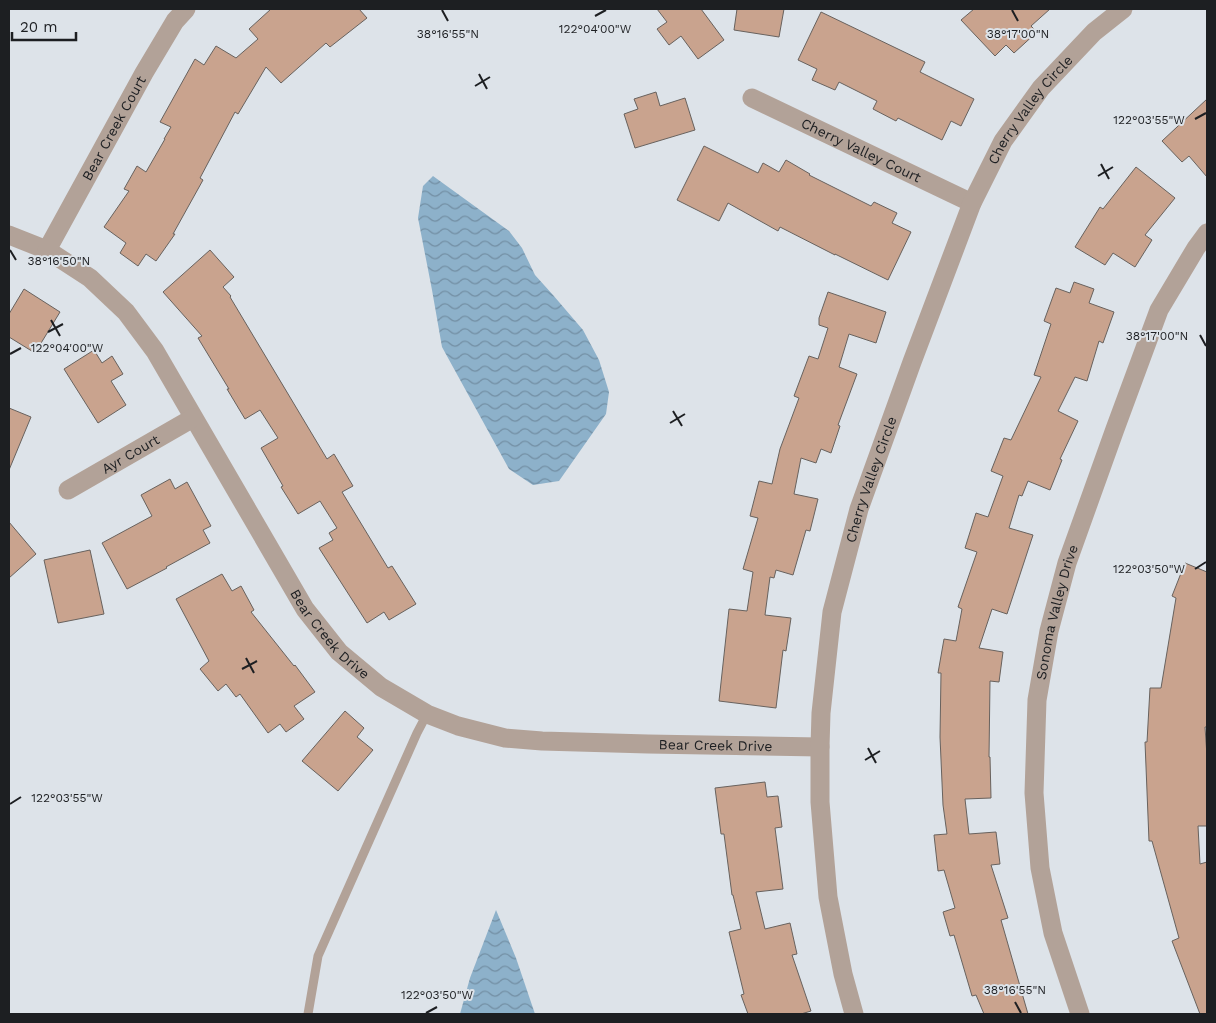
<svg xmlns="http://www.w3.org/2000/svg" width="1216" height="1023" font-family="'Work Sans',sans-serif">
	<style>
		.water { fill: url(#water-waves) }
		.building { fill: #c9a38e; stroke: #68625e }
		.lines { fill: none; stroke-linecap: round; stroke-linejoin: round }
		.lane { stroke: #b2a298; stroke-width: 9 }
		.street { stroke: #b2a298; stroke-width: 19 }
		.ticks { fill: none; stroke: #1d1f22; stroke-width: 2 }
		.labels { text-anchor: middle; stroke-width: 4; stroke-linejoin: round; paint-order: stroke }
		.street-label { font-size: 14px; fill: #1d1f22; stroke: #dde3e9 }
		.ticks-label { font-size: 12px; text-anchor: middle; fill: #1d1f22; stroke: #dde3e9; stroke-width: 4; stroke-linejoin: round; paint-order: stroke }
	</style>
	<defs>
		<pattern id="water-waves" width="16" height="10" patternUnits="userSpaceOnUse" patternTransform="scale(1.25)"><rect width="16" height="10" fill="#8db1ca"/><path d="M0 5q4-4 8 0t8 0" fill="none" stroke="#738fa4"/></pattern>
	</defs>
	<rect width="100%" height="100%" fill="#dde3e9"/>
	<!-- water -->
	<g class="water">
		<path d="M 433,176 L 509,231 L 522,248 L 535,275 L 553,295 L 583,330 L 599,360 L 609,392 L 606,414 L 559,481 L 533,485 L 509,469 L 442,347 L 432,290 L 418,218 L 423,186 Z"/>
		<path d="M 496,910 L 516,958 L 535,1014 L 460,1014 L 470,978 Z"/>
	</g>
	<!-- building -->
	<g class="building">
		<path d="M 271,9 L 359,9 L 367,18 L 330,47 L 326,43 L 281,83 L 266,67 L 238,114 L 235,112 L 200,178 L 203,180 L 173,234 L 175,234 L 156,261 L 146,254 L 138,266 L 120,253 L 126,243 L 104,227 L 129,191 L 124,189 L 137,166 L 146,172 L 165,139 L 164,139 L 171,127 L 160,122 L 195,59 L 204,65 L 216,46 L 236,58 L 258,39 L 249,29 Z"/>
		<path d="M 657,9 L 701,9 L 724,40 L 698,59 L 681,36 L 669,45 L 657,29 L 667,22 Z"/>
		<path d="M 737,9 L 784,9 L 779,37 L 734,30 Z"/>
		<path d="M 974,9 L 1050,9 L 1031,26 L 1037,32 L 1014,53 L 1006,45 L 995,56 L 961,20 Z"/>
		<path d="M 821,12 L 925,62 L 920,72 L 974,99 L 961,126 L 951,121 L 942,140 L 898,118 L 896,121 L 873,109 L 877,101 L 839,82 L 835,90 L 812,80 L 817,69 L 798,60 Z"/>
		<path d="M 656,92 L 660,106 L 685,98 L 695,130 L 635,148 L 624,114 L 638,109 L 634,99 Z"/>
		<path d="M 1207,99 L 1207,177 L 1189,156 L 1182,162 L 1162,141 Z"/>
		<path d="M 704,146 L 758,173 L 763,163 L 779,172 L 786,160 L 810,174 L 809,175 L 871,206 L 874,202 L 897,213 L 892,223 L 911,232 L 888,280 L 835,254 L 835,255 L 780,227 L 778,231 L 728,203 L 719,221 L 677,200 Z"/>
		<path d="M 1136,167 L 1175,198 L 1145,235 L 1152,240 L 1135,267 L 1113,253 L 1105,265 L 1075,247 L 1100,207 L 1103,209 Z"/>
		<path d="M 210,250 L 234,277 L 223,287 L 231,296 L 230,297 L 327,459 L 334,454 L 353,486 L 342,492 L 388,568 L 392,566 L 416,604 L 389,620 L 384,612 L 367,623 L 319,548 L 333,540 L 329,533 L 337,528 L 320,501 L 298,514 L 281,487 L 283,486 L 261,448 L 278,438 L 260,410 L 245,419 L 227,389 L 229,389 L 198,338 L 202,336 L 163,292 Z"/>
		<path d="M 1074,282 L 1094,289 L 1089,303 L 1114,312 L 1103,343 L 1099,341 L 1087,381 L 1075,377 L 1058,411 L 1078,421 L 1060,459 L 1062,460 L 1050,490 L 1028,481 L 1022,496 L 1019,495 L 1009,528 L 1033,535 L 1007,614 L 992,609 L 979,648 L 1003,652 L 999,682 L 990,681 L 989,757 L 990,757 L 991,798 L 965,799 L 969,834 L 996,832 L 1000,864 L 991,865 L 1008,918 L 1001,920 L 1028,1014 L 984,1014 L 976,995 L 972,996 L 954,935 L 950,936 L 943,912 L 955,908 L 944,870 L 938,871 L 934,835 L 947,834 L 943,805 L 940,737 L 941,673 L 938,673 L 944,639 L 956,641 L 962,609 L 958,607 L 977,552 L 965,548 L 976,513 L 988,517 L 1003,476 L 991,471 L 1004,438 L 1011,440 L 1041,377 L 1034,375 L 1051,324 L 1044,321 L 1056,288 L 1070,293 Z"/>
		<path d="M 24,289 L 60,312 L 35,353 L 9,337 L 9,314 Z"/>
		<path d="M 828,292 L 886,312 L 876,343 L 849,334 L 839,367 L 857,374 L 838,425 L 840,426 L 831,453 L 821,449 L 816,463 L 801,458 L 794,494 L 818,499 L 810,531 L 806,530 L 793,575 L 776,570 L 774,578 L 770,577 L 765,615 L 791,618 L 786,651 L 783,650 L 776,708 L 719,701 L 729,609 L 747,611 L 753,572 L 743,569 L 758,518 L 750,516 L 759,481 L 772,484 L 780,449 L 799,398 L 794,396 L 809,356 L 818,359 L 828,328 L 819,325 L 819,318 Z"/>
		<path d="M 94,350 L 102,363 L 112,356 L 123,374 L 111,381 L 126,405 L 98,423 L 64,369 Z"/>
		<path d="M 9,408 L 31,417 L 9,470 Z"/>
		<path d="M 170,479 L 175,489 L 187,482 L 211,526 L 203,530 L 210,543 L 166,567 L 167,568 L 127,589 L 102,543 L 152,516 L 141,495 Z"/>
		<path d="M 9,522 L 36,554 L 9,578 Z"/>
		<path d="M 90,550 L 104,614 L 58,623 L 44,560 Z"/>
		<path d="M 1185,563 L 1207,572 L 1207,727 L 1205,727 L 1207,756 L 1207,826 L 1198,826 L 1200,864 L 1207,862 L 1207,1014 L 1200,1014 L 1172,941 L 1179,938 L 1152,841 L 1149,841 L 1145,742 L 1147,742 L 1150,688 L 1161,688 L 1176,598 L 1172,596 Z"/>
		<path d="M 222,574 L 232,591 L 241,586 L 254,610 L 251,612 L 294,666 L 295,665 L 315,692 L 294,706 L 304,719 L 286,732 L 280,724 L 268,733 L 240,694 L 236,697 L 226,684 L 218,691 L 200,669 L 209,661 L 176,599 Z"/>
		<path d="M 345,711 L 364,728 L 357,737 L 373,750 L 338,791 L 302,761 Z"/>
		<path d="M 765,782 L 767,797 L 778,796 L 782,827 L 775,828 L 783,889 L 756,892 L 765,929 L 790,923 L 797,954 L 792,955 L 811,1011 L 801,1014 L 748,1014 L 741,995 L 744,994 L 729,932 L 741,929 L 733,895 L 732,895 L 724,834 L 721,834 L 715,788 Z"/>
	</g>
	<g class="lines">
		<!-- lane -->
		<path class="lane" d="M 308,1014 L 318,956 L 417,733 L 427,714"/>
		<!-- street -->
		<g class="street">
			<path id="s1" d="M 752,98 L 972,203"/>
			<path id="s2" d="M 9,235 L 47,250 L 90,278 L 126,312 L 155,351 L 305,609 L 339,652 L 381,687 L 427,714 L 458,726 L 505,738 L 542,741 L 648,744 L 820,747"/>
			<path id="s3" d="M 47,250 L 144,73 L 175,21 L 186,9"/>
			<path id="s4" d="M 68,490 L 193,418"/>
			<path id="s5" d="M 854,1014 L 843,974 L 828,897 L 820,802 L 820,747 L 821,713 L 832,612 L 859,509 L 912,362 L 972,203 L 1003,141 L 1041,88 L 1094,32 L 1123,9"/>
			<path id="s6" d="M 1080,1014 L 1053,933 L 1040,868 L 1034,793 L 1037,700 L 1049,631 L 1067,563 L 1115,429 L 1159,310 L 1196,248 L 1207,233"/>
		</g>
	</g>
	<!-- ticks -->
	<path class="ticks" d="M 442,10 L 448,21M 1012,10 L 1018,21M 595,16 L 606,10M 479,74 L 487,89M 475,86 L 490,77M 1195,119 L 1206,113M 1101,164 L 1109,179M 1098,176 L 1113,167M 10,250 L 16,260M 51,320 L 60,336M 48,332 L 63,324M 1200,335 L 1206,346M 10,354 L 21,348M 673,411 L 682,426M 670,423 L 685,414M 1195,569 L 1206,562M 246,658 L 254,673M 242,669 L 257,661M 868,748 L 876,763M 865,760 L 880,751M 10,804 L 21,797M 1015,1002 L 1021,1013M 426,1013 L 437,1007"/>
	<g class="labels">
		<!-- street labels -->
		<g class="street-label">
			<text dy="5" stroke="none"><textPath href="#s5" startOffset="949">Cherry Valley Circle</textPath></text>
			<text dy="5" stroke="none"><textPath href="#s3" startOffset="139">Bear Creek Court</textPath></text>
			<text dy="5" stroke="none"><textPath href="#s1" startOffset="121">Cherry Valley Court</textPath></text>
			<text dy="5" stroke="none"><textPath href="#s4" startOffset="72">Ayr Court</textPath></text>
			<text dy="5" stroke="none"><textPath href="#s5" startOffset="544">Cherry Valley Circle</textPath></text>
			<text dy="5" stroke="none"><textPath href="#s6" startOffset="410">Sonoma Valley Drive</textPath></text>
			<text dy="5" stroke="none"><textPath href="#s2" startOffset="524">Bear Creek Drive</textPath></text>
			<text dy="5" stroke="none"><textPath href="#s2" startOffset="944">Bear Creek Drive</textPath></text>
		</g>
	</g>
	<g class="ticks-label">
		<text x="595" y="33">122°04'00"W</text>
		<text x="448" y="38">38°16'55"N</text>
		<text x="1018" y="38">38°17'00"N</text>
		<text x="1149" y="124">122°03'55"W</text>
		<text x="59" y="265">38°16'50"N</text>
		<text x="1157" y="340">38°17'00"N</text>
		<text x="67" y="352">122°04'00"W</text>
		<text x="1149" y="573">122°03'50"W</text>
		<text x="67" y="802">122°03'55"W</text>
		<text x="1015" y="994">38°16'55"N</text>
		<text x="437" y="999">122°03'50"W</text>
	</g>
	<!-- border -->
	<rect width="1216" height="1023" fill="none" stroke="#1d1f22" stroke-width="20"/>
	<!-- scale -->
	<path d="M12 32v8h64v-8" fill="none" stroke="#1d1f22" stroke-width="2.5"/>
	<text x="20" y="32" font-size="15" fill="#1d1f22" stroke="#dde3e9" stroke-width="4" paint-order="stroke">20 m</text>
</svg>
